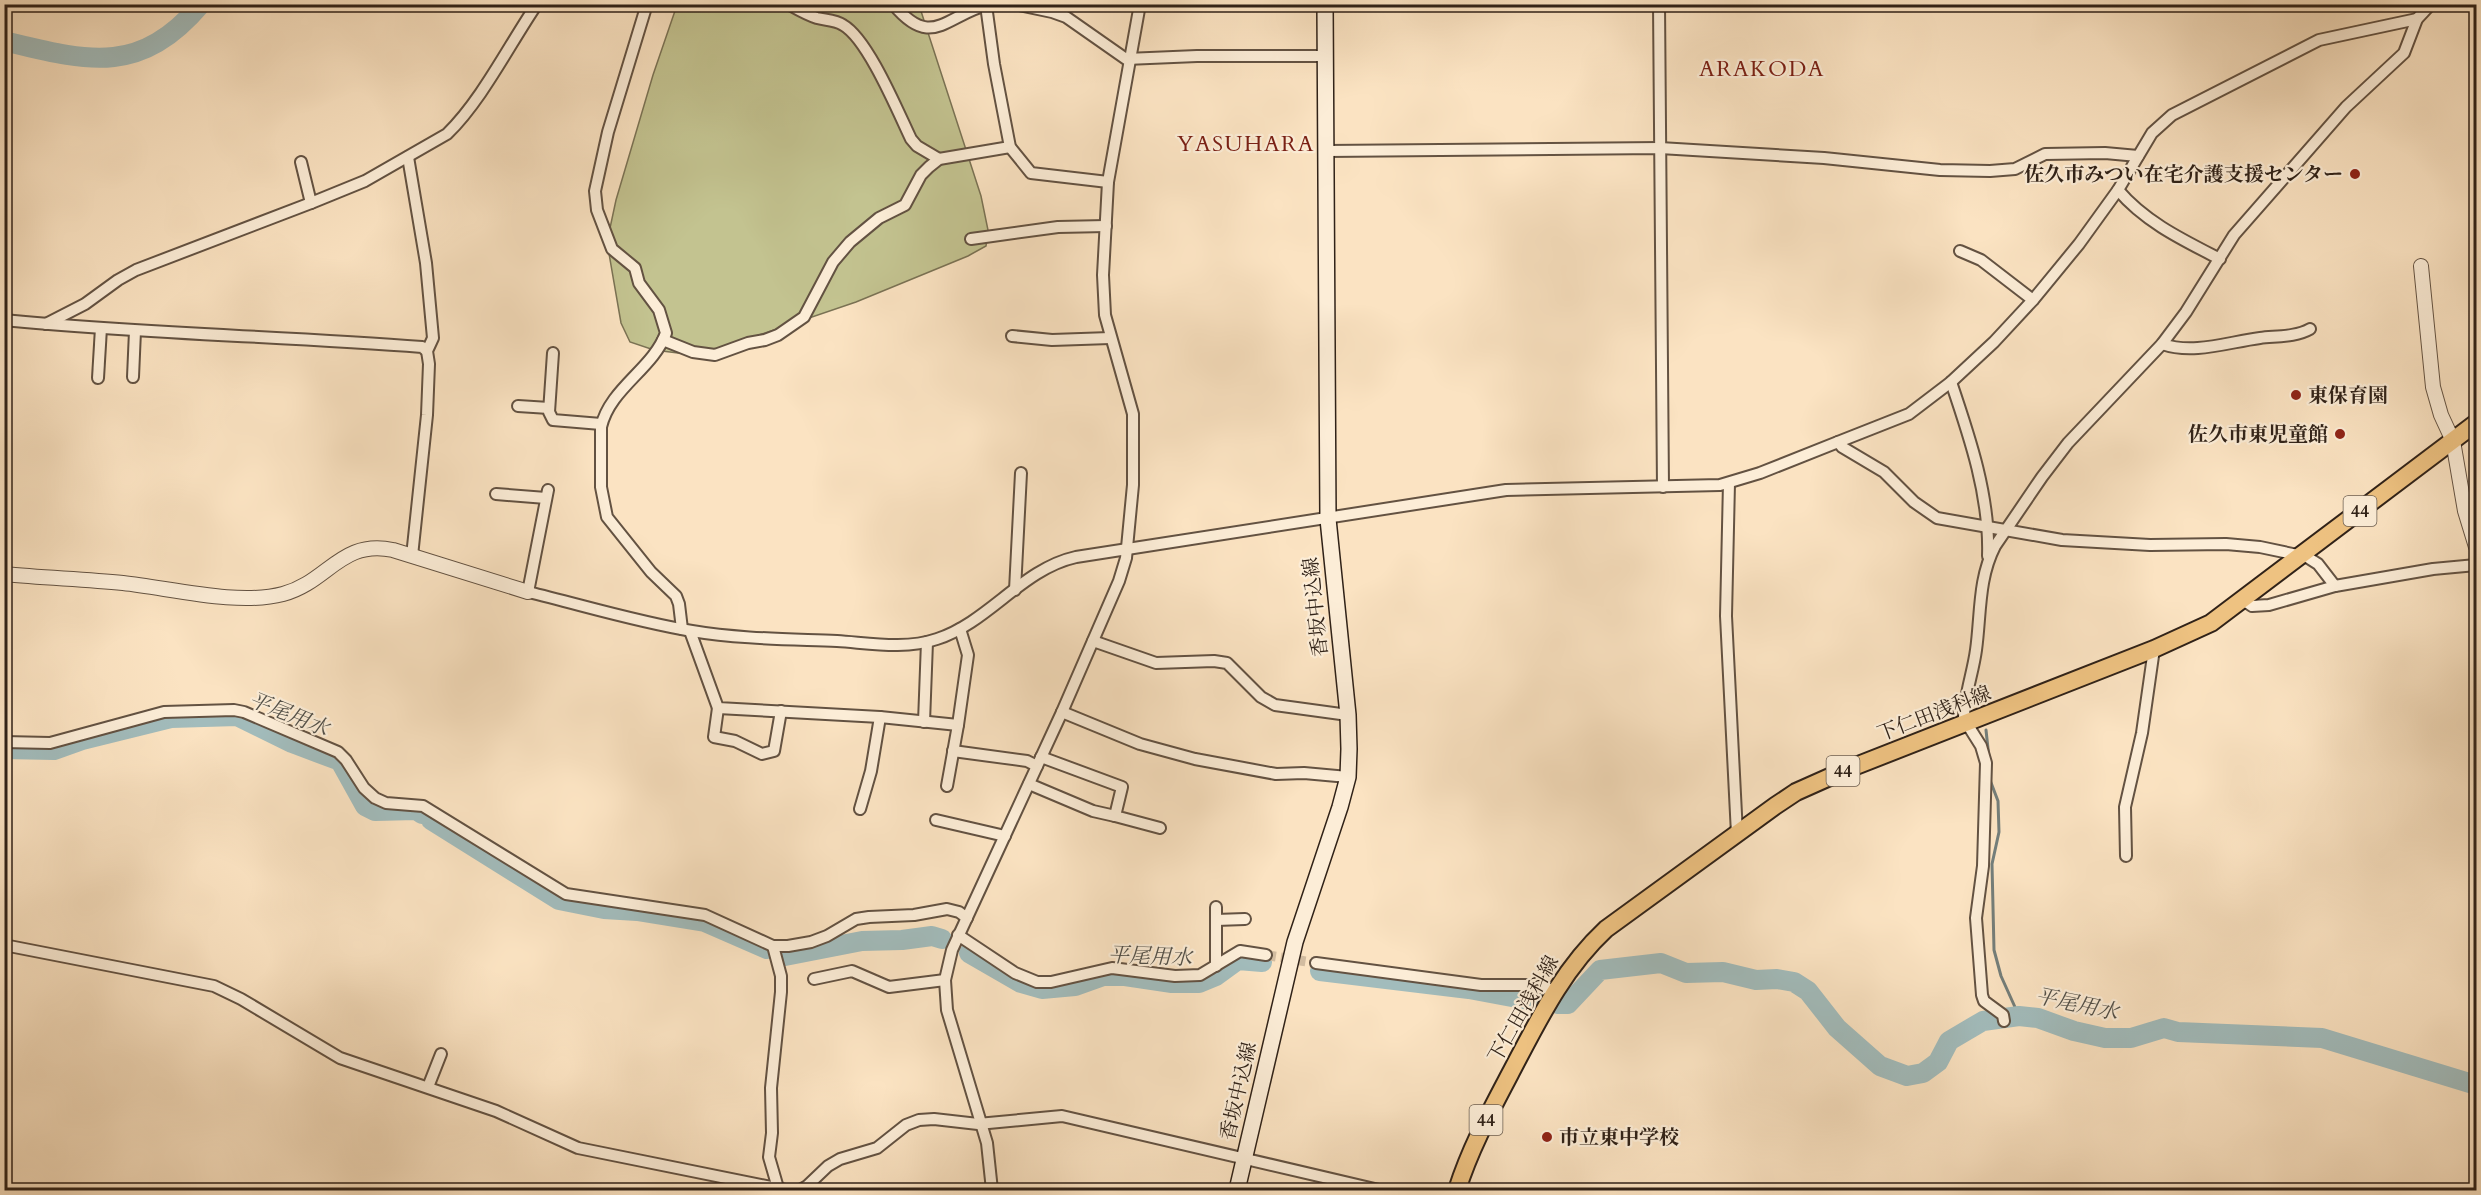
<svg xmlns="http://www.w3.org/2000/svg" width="2481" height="1195" font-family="Cardo,'Noto Serif JP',serif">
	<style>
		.green { fill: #c3c390; stroke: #7a7254; stroke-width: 1.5 }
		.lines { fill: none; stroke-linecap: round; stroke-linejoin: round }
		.stream { stroke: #747e7a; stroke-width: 3 }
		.river { stroke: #a2bcbc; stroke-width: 20 }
		.minor-tunnel { stroke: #d2bca0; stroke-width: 10; stroke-dasharray: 10 5; stroke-linecap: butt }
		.minor-casing { stroke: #635242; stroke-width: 14 }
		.tertiary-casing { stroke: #635242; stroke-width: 16 }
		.secondary-casing { stroke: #302218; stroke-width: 18 }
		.primary-casing { stroke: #302218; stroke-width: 20 }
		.minor { stroke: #fcedd7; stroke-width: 10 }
		.tertiary { stroke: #fcedd7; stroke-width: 14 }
		.secondary { stroke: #fcedd7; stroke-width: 15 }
		.primary { stroke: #eec281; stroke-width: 16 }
		.poi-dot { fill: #8f2418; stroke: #fcedd7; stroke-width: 2 }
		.labels { text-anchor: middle; stroke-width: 4.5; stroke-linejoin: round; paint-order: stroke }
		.shield { fill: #fcedd7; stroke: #6d5f51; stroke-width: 1.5 }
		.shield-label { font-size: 18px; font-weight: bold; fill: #302218 }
		.poi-label { font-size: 20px; font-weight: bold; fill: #302218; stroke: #fcedd7; text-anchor: end }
		.street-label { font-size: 20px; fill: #302218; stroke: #fcedd7 }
		.water-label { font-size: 21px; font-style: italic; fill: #525049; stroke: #fcedd7 }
		.quarter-label { font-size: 22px; letter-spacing: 1.5px; fill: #7a1f14; stroke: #fcedd7 }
	</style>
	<rect width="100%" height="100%" fill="#fbe3c2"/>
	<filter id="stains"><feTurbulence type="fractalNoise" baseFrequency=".00333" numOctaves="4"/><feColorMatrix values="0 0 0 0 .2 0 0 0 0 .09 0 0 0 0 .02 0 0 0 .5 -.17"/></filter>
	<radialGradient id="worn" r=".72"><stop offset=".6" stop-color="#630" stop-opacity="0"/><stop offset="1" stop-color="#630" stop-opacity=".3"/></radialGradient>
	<!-- green -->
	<path class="green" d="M 677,5 L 919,5 L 981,196 L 988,230 L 986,246 L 968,256 L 856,302 L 715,350 L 678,353 L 654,350 L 630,342 L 621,323 L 607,242 L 616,200 L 653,75 Z"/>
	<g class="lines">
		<!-- stream -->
		<g class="stream">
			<path d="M 1986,730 L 1989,758"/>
			<path d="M 1990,780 L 1998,801 L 1999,832 L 1992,864 L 1994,950 L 2001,976 L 2019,1016"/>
		</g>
		<!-- river -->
		<g class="river">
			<path d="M 4,41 C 87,61 139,77 201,4"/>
			<path d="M 4,749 L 54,750 L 82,740 L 171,718 L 237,716 L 292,743 L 340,761 L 365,806 L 375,811 L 416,810 L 422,814"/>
			<path d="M 431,820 L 559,900 L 604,909 L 637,911 L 705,922 L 767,949"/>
			<path d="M 969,953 L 1021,983 L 1042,989 L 1075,986 L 1103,976 L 1125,976 L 1172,983 L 1199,983 L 1216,976 L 1238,960 L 1262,962"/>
			<path d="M 785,956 L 862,941 L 902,940 L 932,936 L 942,939"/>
			<path d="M 1320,971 L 1469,989 L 1539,1002"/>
			<path d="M 1557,1004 L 1568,1004 L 1600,970 L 1661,963 L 1686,973 L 1723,972 L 1756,980 L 1777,979 L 1794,982 L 1808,991 L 1837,1028 L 1880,1066 L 1907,1076 L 1923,1073 L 1938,1062 L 1949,1041 L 1983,1021 L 2019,1016 L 2038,1018 L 2074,1031 L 2105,1038 L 2131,1038 L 2164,1028 L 2178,1032 L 2322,1038 L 2476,1085"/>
		</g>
		<!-- minor-tunnel -->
		<path class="minor-tunnel" d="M 1266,955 L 1316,963"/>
		<!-- minor casing -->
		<g class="minor-casing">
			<g id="minor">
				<path d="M 647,4 L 608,132 L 595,191 L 597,210 L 612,249 L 635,268 L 639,283 L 659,310 L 666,333 C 653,369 610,388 601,427 L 601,487 L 607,517 L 651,572 L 676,596 L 679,604 L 682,629"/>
				<path d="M 788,4 C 797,9 807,15 817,18 C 825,20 836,20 843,25 C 868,39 898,112 911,139 L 917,146 L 939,159"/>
				<path d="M 893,4 C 932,51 945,15 990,4"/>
				<path d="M 1014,4 L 1052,12 L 1066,17 L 1126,59 L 1197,56 L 1325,56"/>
				<path d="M 1659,4 L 1663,487"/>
				<path d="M 986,5 L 994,64 L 1010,147 L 1031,173 L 1108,182"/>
				<path d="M 1326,151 L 1660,148 L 1824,158 L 1940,170 L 1990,171 L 2015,169 L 2045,154 L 2105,153 L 2138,156"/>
				<path d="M 408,157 L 426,263 L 433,338 L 427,351 L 429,364 L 427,415 L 412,556"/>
				<path d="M 2118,190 C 2145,222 2183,240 2220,259"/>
				<path d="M 311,203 L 365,181 L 447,134 C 482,100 509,45 537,4"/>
				<path d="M 971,239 L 1058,227 L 1106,226"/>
				<path d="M 1960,251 L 1981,260 L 2033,300"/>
				<path d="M 4,320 C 143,334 283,336 422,347 L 427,351"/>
				<path d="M 46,324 L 85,304 L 118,280 L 136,270 L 311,203 L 301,162"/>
				<path d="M 1012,336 L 1052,340 L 1110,338"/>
				<path d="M 663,340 L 693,352 L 715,355 L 748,343 L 765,340 L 778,335 L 804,317 L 833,262 L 850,242 L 879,218 L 905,205 L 921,175 L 929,167 L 939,159 L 1010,147"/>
				<path d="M 2162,344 C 2194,355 2228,342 2260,338 C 2276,336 2296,337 2310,329"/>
				<path d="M 553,353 L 549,412 L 553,420 L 601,424"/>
				<path d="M 133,377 L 135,331"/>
				<path d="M 98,378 L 101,328"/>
				<path d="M 1951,382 C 1970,438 1990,497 1988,556"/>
				<path d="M 518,406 L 549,408"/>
				<path d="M 1838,442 L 1842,447 L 1884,472 L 1914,502 L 1937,518 L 2062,540 L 2150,545 L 2226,544 L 2260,547 L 2307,557 L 2318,564 L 2335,586"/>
				<path d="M 1729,483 L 1726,616 L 1737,834"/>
				<path d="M 548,490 L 528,592 C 582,605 637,622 692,631 C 739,639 789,639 837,641 C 869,643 905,650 937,639 C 989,622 1022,569 1076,557 L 1506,490 L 1720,485 L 1760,473 L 1838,442 L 1909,414 L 1951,382 L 1994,342 L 2033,300 L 2079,244 L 2118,190 L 2152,133 L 2172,115 L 2319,40 L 2417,19"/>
				<path d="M 496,494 L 546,498"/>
				<path d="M 1015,590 L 1021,473"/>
				<path d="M 2243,600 L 2252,606 L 2269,605 L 2335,586 L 2433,569 L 2476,565"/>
				<path d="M 690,631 L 718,708 L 880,717 L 958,725 L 947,786"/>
				<path d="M 1093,641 L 1156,663 L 1214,661 L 1227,663 L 1261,697 L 1275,705 L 1348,715"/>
				<path d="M 718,708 L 714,737 L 735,741 L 762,754 L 774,751 L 781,711"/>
				<path d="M 1062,712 L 1140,744 L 1195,759 L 1276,774 L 1304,773 L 1348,777"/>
				<path d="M 924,722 L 927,642"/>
				<path d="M 958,725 L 968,655 L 960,629"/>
				<path d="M 4,742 L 50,743 L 164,712 L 234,710 L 244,712 L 338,752 L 346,760 L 364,788 L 375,798 L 386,803 L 423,806 L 566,894 L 705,915 L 773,946 L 788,946 L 811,942 L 827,936 L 856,919 L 869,917 L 914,915 L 947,909 L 959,912 L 967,918"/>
				<path d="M 953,751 L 1027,761 L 1037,766"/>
				<path d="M 1041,757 L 1122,787 L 1115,816 L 1160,828"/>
				<path d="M 1029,784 L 1093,811 L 1115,816"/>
				<path d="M 860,809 L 871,771 L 880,717"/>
				<path d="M 936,820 L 1005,836"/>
				<path d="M 2126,856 L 2125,807 L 2142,733 L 2154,649"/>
				<path d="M 1216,920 L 1245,919"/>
				<path d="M 958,935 L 1015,973 L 1037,982 L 1051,982 L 1112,968 L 1175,976 L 1200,975 L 1240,951 L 1266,955"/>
				<path d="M 4,945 L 214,986 L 241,999 L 340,1058 L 496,1111 L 578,1148 L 786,1190"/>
				<path d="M 773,946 L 781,976 L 781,992 L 771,1088 L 772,1133 L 769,1157 L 778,1188"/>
				<path d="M 1316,963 L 1481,985 L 1532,985 L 1554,990"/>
				<path d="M 1216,966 L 1216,907"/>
				<path d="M 814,979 L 852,971 L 889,987 L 945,980"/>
				<path d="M 2004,1021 L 2003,1015 L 1984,1001 L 1982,995 L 1976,918 L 1983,866 L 1986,763 L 1981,746 L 1964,719 C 1964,696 1973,673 1976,650 C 1981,614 1978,579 1995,546 L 2042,477 L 2068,443 L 2162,344 L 2186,312 L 2234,235 L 2346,107 L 2404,53 L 2417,19 L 2431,4"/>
				<path d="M 428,1087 L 441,1054"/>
				<path d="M 800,1190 L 807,1186 L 828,1166 L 840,1159 L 877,1148 L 906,1125 L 919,1120 L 934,1119 L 978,1124 L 1062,1116 L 1379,1190"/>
				<path d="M 992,1190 L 987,1143 L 947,1010 L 945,980 L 952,950 L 1062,712 L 1119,581 L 1126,558 L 1133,485 L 1133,414 L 1105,315 L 1103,275 L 1108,182 L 1140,4"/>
			</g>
		</g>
		<!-- tertiary casing -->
		<g class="tertiary-casing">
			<g id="tertiary">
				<path d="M 2421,266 L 2433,387 L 2441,415 L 2453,441 L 2465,511 L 2476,547"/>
				<path d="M 4,574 C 44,578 84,579 123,583 C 170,588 238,606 283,594 C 328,582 341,539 393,550 L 528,592"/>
			</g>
		</g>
		<!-- secondary casing -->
		<g class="secondary-casing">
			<path id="secondary" d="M 1237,1190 L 1295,942 L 1340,807 L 1348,777 L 1349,749 L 1348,715 L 1328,519 L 1325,4"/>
		</g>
		<!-- primary casing -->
		<g class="primary-casing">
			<path id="primary" d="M 1457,1190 C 1470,1149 1490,1112 1510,1074 C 1538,1021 1562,970 1606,929 L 1775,806 L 1796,792 L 1843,771 L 2154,649 L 2211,623 L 2476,423"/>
		</g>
		<!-- minor -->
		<use href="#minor" class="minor"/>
		<!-- tertiary -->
		<use href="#tertiary" class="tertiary"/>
		<!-- secondary -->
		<use href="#secondary" class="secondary"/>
		<!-- primary -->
		<use href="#primary" class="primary"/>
	</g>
	<!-- markers -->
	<g class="poi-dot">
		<circle cx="2355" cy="174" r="6"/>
		<circle cx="2296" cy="395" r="6"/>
		<circle cx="2340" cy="434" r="6"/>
		<circle cx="1547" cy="1137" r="6"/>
	</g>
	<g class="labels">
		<!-- shield labels -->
		<g class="shield">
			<rect x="2343.5" y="496" width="33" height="30" rx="4.5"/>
			<rect x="1826.5" y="756" width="33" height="30" rx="4.5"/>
			<rect x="1469.5" y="1105" width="33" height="30" rx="4.5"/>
		</g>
		<g class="shield-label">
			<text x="2360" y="517">44</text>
			<text x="1843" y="777">44</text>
			<text x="1486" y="1126">44</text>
		</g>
		<!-- poi labels -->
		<g class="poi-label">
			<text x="2343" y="181">佐久市みつい在宅介護支援センター</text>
			<text x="2308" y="402" text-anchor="start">東保育園</text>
			<text x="2328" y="441">佐久市東児童館</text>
			<text x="1559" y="1144" text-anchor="start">市立東中学校</text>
		</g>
		<!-- street labels -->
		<g class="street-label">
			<text transform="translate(1315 607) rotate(-96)" y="7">香坂中込線</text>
			<text transform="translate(1934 713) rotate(-21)" y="7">下仁田浅科線</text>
			<text transform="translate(1523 1009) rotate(-60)" y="7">下仁田浅科線</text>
			<text transform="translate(1238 1091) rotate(-77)" y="7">香坂中込線</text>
		</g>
		<!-- water labels -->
		<g class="water-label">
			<text transform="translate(289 714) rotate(22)" y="7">平尾用水</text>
			<text transform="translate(1150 956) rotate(2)" y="7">平尾用水</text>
			<text transform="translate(2077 1004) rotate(12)" y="7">平尾用水</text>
		</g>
		<!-- quarter labels -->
		<g class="quarter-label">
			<text x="1762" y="76">ARAKODA</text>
			<text x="1246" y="151">YASUHARA</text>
		</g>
	</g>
	<!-- margin -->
	<rect width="2481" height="1195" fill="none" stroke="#fbe3c2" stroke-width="24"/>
	<rect x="6" y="6" width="2469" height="1183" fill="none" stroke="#302218" stroke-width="3"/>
	<rect x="12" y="12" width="2457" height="1171" fill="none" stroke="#302218" stroke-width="1.5"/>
	<rect width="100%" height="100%" filter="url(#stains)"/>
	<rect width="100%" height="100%" fill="url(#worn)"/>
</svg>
